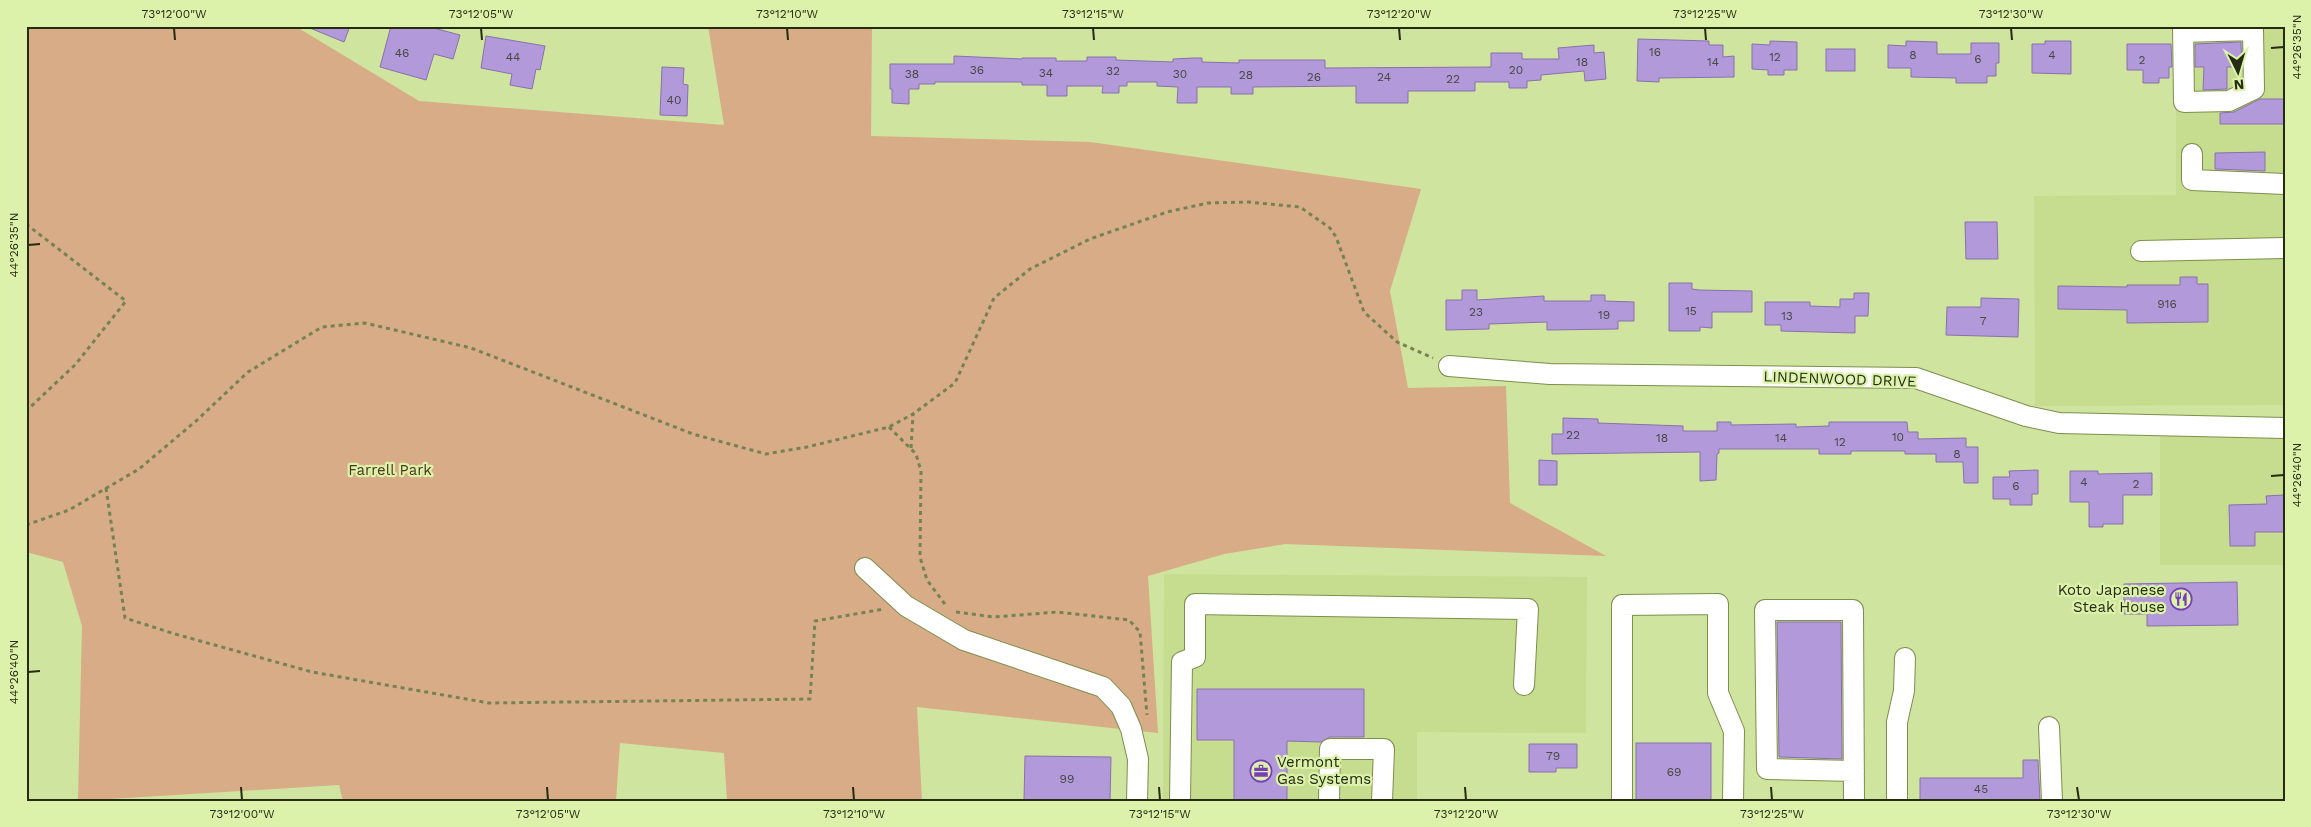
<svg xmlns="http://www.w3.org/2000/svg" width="2311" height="827" font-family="'Work Sans',sans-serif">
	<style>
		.built { fill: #c6dd8f }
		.green { fill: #d7ac87 }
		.building { fill: #b299d9; stroke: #8970ad }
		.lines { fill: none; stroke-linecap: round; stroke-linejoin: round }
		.minor-casing { stroke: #7c8f4c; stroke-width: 22 }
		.path { stroke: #758353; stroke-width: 3; stroke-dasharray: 4 4; stroke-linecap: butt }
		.minor { stroke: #fff; stroke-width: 20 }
		.ticks { fill: none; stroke: #252c10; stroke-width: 2 }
		.labels { text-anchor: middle; stroke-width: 4.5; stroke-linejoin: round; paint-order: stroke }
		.number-label { font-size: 12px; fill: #484742 }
		.street-label { font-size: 15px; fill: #252c10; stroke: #dcf2ab }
		.park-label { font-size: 15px; fill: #4f341a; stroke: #dcf2ab }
		.poi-label { font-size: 15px; fill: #252c10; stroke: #dcf2ab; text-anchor: end }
		.neatline { fill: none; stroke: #252c10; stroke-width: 2 }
		.ticks-label { font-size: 12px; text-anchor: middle; fill: #252c10 }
	</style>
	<rect width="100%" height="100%" fill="#cfe49e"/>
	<!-- built -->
	<g class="built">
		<path d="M 2176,26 L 2285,26 L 2285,405 L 2035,406 L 2034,196 L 2176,195 Z"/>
		<rect x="2160" y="436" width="125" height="129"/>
		<path d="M 1164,574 L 1587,577 L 1586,733 L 1417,732 L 1417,801 L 1163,801 Z"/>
	</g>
	<!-- green -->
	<path class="green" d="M 26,26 L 295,26 L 419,101 L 724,125 L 708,26 L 872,26 L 871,136 L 1090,142 L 1421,189 L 1390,291 L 1408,388 L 1506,386 L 1510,503 L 1606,556 L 1285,544 L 1224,554 L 1148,576 L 1158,733 L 917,707 L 922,801 L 727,801 L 724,753 L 620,743 L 616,801 L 343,801 L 339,785 L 78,801 L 82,626 L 63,562 L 26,552 Z"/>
	<!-- building -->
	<g class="building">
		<path d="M 305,26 L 350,26 L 344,42 Z"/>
		<path d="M 391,26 L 426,26 L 460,35 L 453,59 L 434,54 L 426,80 L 380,67 Z"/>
		<path d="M 486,36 L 545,46 L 540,70 L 536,69 L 532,89 L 510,85 L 512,74 L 481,68 Z"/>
		<path d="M 1638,39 L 1709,41 L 1709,45 L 1723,45 L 1723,57 L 1734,56 L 1734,77 L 1659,78 L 1659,82 L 1637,81 Z"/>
		<path d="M 1770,41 L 1797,42 L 1797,70 L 1784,70 L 1784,75 L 1768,75 L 1768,70 L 1752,69 L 1752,44 L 1770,45 Z"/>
		<path d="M 1906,41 L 1937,42 L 1937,54 L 1971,54 L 1971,43 L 1999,43 L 1999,63 L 1996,63 L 1996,76 L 1987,76 L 1987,83 L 1956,83 L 1956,78 L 1911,77 L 1911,68 L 1888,68 L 1888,45 L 1906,46 Z"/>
		<path d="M 2045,41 L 2071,41 L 2071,74 L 2032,73 L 2032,44 L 2045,44 Z"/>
		<path d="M 2241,42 L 2242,67 L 2227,67 L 2227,89 L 2203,90 L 2204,67 L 2195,67 L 2195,44 Z"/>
		<path d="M 2127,44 L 2171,44 L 2172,67 L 2169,67 L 2169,78 L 2159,78 L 2159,83 L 2143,83 L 2143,70 L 2127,70 Z"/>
		<path d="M 1594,45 L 1594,53 L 1604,52 L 1606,79 L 1585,81 L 1584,71 L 1541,75 L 1541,80 L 1527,81 L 1527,88 L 1509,88 L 1509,82 L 1475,82 L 1475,91 L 1408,91 L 1408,103 L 1356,103 L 1356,86 L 1253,87 L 1253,94 L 1231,94 L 1231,87 L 1197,87 L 1197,103 L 1177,103 L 1178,87 L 1157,86 L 1157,82 L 1127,82 L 1127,86 L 1119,86 L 1119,93 L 1102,93 L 1103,86 L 1067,86 L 1067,96 L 1047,96 L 1047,85 L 1022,85 L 1022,82 L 935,82 L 935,84 L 919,84 L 919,89 L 909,89 L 909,104 L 892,103 L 892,89 L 890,89 L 890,64 L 954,64 L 954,56 L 1022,59 L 1022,58 L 1056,58 L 1056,61 L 1087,61 L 1087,57 L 1116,57 L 1116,60 L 1173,62 L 1173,59 L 1193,58 L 1202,58 L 1202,62 L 1239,63 L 1239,60 L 1325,60 L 1325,68 L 1491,67 L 1491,53 L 1522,53 L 1522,59 L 1559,59 L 1558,48 Z"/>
		<rect x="1826" y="49" width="29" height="22"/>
		<path d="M 662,67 L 684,68 L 683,84 L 688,85 L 687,116 L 660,115 Z"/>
		<path d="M 2260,99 L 2285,99 L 2285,124 L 2220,124 L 2220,113 L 2234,112 Z"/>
		<path d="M 2265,152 L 2265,171 L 2215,169 L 2215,153 Z"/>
		<path d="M 1965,222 L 1997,222 L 1998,259 L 1966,259 Z"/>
		<path d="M 2180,277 L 2197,277 L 2197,284 L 2208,284 L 2208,322 L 2127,323 L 2127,310 L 2058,309 L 2058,286 L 2127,287 L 2127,285 L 2180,285 Z"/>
		<path d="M 1669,283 L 1692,283 L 1692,289 L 1699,290 L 1752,291 L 1752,312 L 1712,312 L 1712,328 L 1700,327 L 1700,331 L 1669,331 Z"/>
		<path d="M 1462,290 L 1477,290 L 1477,300 L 1544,296 L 1544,301 L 1591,301 L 1591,295 L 1605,295 L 1605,301 L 1634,302 L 1634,321 L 1618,321 L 1618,329 L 1547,330 L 1547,322 L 1489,324 L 1489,329 L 1446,330 L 1446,300 L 1462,300 Z"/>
		<path d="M 1854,293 L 1869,293 L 1868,316 L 1855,316 L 1855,333 L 1781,331 L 1781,325 L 1765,325 L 1765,302 L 1810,302 L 1810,306 L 1840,307 L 1840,299 L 1854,299 Z"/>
		<path d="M 1981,298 L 2019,299 L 2018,337 L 1946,335 L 1947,307 L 1981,307 Z"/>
		<path d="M 1563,418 L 1598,419 L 1598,423 L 1683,426 L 1683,431 L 1717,431 L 1717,422 L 1731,422 L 1731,425 L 1796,424 L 1796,427 L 1829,426 L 1829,422 L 1907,422 L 1908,432 L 1918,432 L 1918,439 L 1966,438 L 1966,447 L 1978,447 L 1978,483 L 1964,483 L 1963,462 L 1936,462 L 1936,454 L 1905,454 L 1905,451 L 1851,451 L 1851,454 L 1819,454 L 1819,449 L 1719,449 L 1719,453 L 1717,454 L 1716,480 L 1700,481 L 1700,452 L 1552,454 L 1552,434 L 1563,434 Z"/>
		<path d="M 1539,460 L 1557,461 L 1557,485 L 1539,485 Z"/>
		<path d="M 2038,470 L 2038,494 L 2032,494 L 2032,505 L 2010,505 L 2010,499 L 1993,499 L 1993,477 L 2010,477 L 2009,471 Z"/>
		<path d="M 2070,471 L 2098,471 L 2098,474 L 2152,473 L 2152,495 L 2123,495 L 2123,524 L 2103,524 L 2103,527 L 2089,527 L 2089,502 L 2070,502 Z"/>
		<path d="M 2284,495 L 2284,532 L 2255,532 L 2255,546 L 2230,546 L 2229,505 L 2267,504 L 2266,496 Z"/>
		<path d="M 2237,582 L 2238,625 L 2147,626 L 2147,614 L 2124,614 L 2124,584 Z"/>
		<path d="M 1777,622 L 1841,622 L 1842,759 L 1779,757 Z"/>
		<path d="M 1197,689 L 1364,689 L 1364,737 L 1330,737 L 1321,742 L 1287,741 L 1287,801 L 1234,801 L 1234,740 L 1197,740 Z"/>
		<rect x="1636" y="743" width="75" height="58"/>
		<path d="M 1529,744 L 1577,744 L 1577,768 L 1556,768 L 1556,772 L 1529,772 Z"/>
		<path d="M 1025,756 L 1111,757 L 1110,801 L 1024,801 Z"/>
		<path d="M 2023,760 L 2038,760 L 2040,801 L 1920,801 L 1920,778 L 2023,778 Z"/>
	</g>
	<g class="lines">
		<!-- minor casing -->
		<g class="minor-casing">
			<g id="minor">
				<path d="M 2183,26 L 2184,102 L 2229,101 L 2254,89 L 2253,30 L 2183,32"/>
				<path d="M 2192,154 L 2192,180 L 2285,184"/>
				<path d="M 2141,251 L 2285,248"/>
				<path d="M 1449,366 L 1550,374 L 1916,378 L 2026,416 L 2059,423 L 2285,428"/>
				<path d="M 865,568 L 906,606 L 964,640 L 1103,687 L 1121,706 L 1131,729 L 1138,759 L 1137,801"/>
				<path d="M 2049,727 L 2052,801"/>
				<path d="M 1180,801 L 1182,662 L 1195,657 L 1195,604 L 1528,609 L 1524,685"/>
				<path d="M 1329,801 L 1330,749 L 1384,749 L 1382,801"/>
				<path d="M 1622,801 L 1622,605 L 1718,604 L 1718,693 L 1734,731 L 1733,801"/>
				<path d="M 1854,801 L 1853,610 L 1765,610 L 1767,769 L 1854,771"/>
				<path d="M 1897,801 L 1897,722 L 1904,691 L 1905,658"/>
			</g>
		</g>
		<!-- path -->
		<g class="path">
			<path d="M 26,224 L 126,301 L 75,365 L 26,411"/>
			<path d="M 889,427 L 916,454 L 921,471 L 920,557 L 927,580 L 947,607"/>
			<path d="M 911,448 L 913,415"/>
			<path d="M 106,488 L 125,618 L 175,634 L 312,672 L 489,703 L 810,699 L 815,621 L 884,609"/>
			<path d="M 26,525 L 69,510 L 139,469 L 196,421 L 248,372 L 322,327 L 365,323 L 471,348 L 693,434 L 766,454 L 807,447 L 889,427 L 913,414 L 955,383 L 994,298 L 1030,269 L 1090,239 L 1167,212 L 1208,203 L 1248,202 L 1300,207 L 1330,228 L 1336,237 L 1364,312 L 1397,342 L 1433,358"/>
			<path d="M 956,612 L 994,617 L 1057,612 L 1129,620 L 1140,632 L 1147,715"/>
		</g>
		<!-- minor -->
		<use href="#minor" class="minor"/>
	</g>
	<!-- ticks -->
	<path class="ticks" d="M 174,28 L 175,40M 481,28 L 482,40M 787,28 L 788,40M 1093,28 L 1094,40M 1399,28 L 1400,40M 1705,28 L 1706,40M 2011,28 L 2012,40M 2271,48 L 2284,47M 28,245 L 40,244M 2271,476 L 2284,475M 28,672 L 40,671M 241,787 L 242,800M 547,787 L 548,800M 853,787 L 854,800M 1159,787 L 1160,800M 1465,787 L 1466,800M 1771,787 L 1772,800M 2077,787 L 2079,800"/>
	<!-- icons -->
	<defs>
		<g id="restaurant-ring" transform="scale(1.125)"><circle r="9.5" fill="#dcf2ab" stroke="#773fb5" stroke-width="1.5"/><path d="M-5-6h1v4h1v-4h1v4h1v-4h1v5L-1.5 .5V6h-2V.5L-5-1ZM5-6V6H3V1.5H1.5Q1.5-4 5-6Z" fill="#773fb5"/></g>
		<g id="office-ring" transform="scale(1.125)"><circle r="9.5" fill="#dcf2ab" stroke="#773fb5" stroke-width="1.5"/><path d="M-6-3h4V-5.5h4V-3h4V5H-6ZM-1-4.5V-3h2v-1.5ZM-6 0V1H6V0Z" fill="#773fb5"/></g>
	</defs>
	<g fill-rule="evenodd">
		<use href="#restaurant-ring" x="2181" y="599"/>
		<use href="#office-ring" x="1261" y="771"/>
	</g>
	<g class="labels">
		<!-- number labels -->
		<g class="number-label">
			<text x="1655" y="56">16</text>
			<text x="402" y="57">46</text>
			<text x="1913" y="59">8</text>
			<text x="2052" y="59">4</text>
			<text x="513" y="61">44</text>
			<text x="1775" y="61">12</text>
			<text x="1978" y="63">6</text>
			<text x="2142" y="64">2</text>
			<text x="1582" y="66">18</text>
			<text x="1713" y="66">14</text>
			<text x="977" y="74">36</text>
			<text x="1516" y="74">20</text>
			<text x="1113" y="75">32</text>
			<text x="1046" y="77">34</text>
			<text x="912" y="78">38</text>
			<text x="1180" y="78">30</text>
			<text x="1246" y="79">28</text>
			<text x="1314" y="81">26</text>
			<text x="1384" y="81">24</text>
			<text x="1453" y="83">22</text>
			<text x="674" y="104">40</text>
			<text x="2167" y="308">916</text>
			<text x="1691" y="315">15</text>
			<text x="1476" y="316">23</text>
			<text x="1604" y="319">19</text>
			<text x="1787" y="320">13</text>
			<text x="1983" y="325">7</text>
			<text x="1573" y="439">22</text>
			<text x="1898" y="441">10</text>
			<text x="1662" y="442">18</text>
			<text x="1781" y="442">14</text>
			<text x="1840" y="446">12</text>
			<text x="1957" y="458">8</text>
			<text x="2084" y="486">4</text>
			<text x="2136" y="488">2</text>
			<text x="2016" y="490">6</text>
			<text x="1553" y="760">79</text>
			<text x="1674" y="776">69</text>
			<text x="1067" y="783">99</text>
			<text x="1981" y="793">45</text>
		</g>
		<!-- street labels -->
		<g class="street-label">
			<text transform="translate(1840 379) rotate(2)" y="5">LINDENWOOD DRIVE</text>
		</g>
		<!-- park labels -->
		<g class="park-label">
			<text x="390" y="475">Farrell Park</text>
		</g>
		<!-- poi labels -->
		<g class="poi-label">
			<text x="2165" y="595">Koto Japanese<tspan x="2165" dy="17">Steak House</tspan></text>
			<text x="1277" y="767" text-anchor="start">Vermont<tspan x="1277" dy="17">Gas Systems</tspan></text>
		</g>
	</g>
	<!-- border -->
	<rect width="2311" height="827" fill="none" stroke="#dcf2ab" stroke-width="55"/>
	<!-- north arrow -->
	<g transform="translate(2238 72) rotate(175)" stroke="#dcf2ab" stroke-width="4" paint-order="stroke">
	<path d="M0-4L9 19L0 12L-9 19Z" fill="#252c10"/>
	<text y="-8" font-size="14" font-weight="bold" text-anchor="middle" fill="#252c10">N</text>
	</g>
	<rect x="28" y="28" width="2256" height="772" class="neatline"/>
	<g class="ticks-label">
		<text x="174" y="18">73°12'00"W</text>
		<text x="481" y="18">73°12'05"W</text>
		<text x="787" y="18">73°12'10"W</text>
		<text x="1093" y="18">73°12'15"W</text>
		<text x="1399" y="18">73°12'20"W</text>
		<text x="1705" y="18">73°12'25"W</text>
		<text x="2011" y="18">73°12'30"W</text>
		<text transform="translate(2297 47) rotate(-90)" y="4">44°26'35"N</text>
		<text transform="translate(14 245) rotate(-90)" y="4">44°26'35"N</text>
		<text transform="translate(2297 475) rotate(-90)" y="4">44°26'40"N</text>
		<text transform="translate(14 672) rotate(-90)" y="4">44°26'40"N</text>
		<text x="242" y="818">73°12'00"W</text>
		<text x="548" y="818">73°12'05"W</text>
		<text x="854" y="818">73°12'10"W</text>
		<text x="1160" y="818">73°12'15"W</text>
		<text x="1466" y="818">73°12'20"W</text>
		<text x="1772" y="818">73°12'25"W</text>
		<text x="2079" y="818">73°12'30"W</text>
	</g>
</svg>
